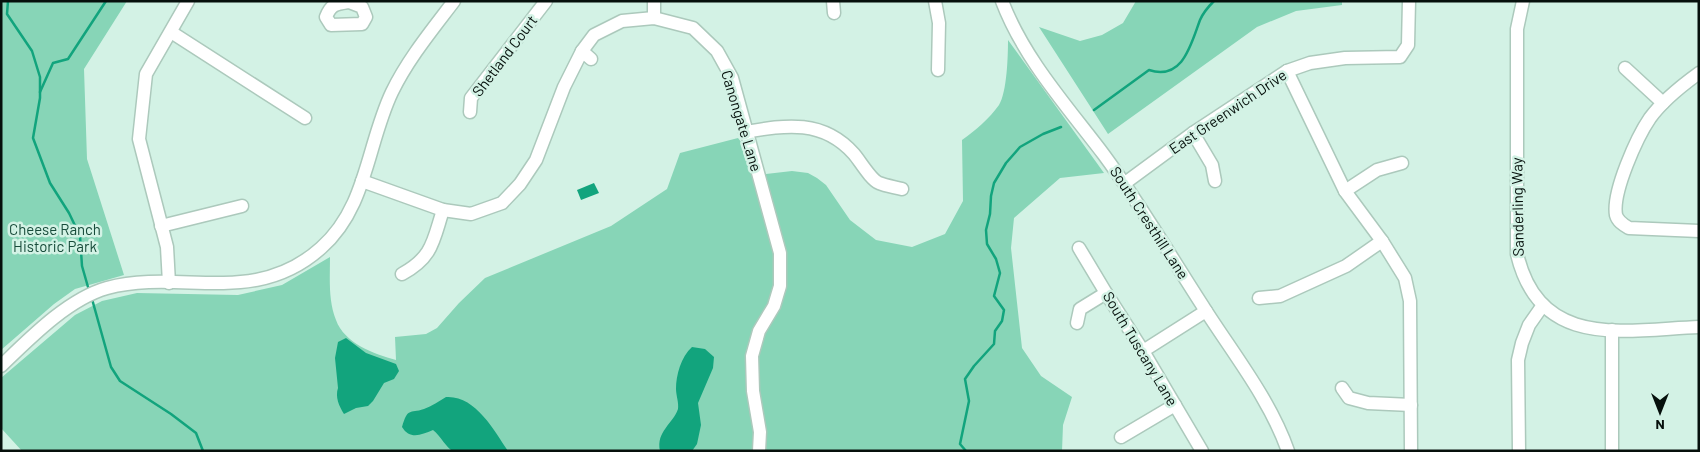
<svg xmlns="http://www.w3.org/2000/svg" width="1700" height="452" font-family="Barlow,sans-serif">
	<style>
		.green { fill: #87d5b7 }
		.water { fill: #12a47d }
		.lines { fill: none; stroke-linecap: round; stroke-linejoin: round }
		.stream { stroke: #12a47d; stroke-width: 2.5 }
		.minor-casing { stroke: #acc9bc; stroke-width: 15 }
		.minor { stroke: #fff; stroke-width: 12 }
		.labels { text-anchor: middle; stroke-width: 5; stroke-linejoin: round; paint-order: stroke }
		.street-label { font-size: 15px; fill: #06100c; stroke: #d3f2e5 }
		.park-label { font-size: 15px; fill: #174b3a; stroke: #d3f2e5 }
	</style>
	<rect width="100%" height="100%" fill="#d3f2e5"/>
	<!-- green -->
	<g class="green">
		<path d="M 1,1 L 127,1 L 84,69 L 87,159 L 124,275 L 75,289 L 54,304 L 1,350 Z"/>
		<path d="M 1136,1 L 1342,1 L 1342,5 L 1296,11 L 1257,27 L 1108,134 L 1039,27 L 1080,41 L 1102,35 L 1123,23 Z"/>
		<path d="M 1008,40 L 1104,173 L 1060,178 L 1014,218 L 1011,248 L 1022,348 L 1041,376 L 1072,397 L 1063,425 L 1062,451 L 22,451 L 1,428 L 1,378 L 75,315 L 102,301 L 137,293 L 238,295 L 282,285 L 330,257 C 330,278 328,300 336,320 C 344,343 374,354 396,360 L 395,337 L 426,334 L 437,328 L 459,303 L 485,278 L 611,226 L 667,189 L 680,153 L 738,138 L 766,174 L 792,171 L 808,173 L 817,178 L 826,185 L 850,220 L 876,240 L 912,247 L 945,234 L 963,201 L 962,140 C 976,130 989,119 999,105 C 1007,92 1008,56 1008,40 Z"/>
	</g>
	<!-- water -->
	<g class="water">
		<path d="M 594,183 L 599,193 L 581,200 L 577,190 Z"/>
		<path d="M 346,338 L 366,353 L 396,364 L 399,371 L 394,379 L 384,383 L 373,401 L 368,406 L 356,408 L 344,414 C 339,406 335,397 338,388 L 335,358 L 338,342 Z"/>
		<path d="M 692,347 L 705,349 L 714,357 L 713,368 L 698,403 L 701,425 L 697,444 L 692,451 L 660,451 C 656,431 673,424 678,409 C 679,403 676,395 676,389 C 676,375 681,357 692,347 Z"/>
		<path d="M 446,397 C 475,395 494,430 508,451 L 453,451 C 446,448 441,436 433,430 C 421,435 410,440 402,427 C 408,407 409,414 424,409 C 432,406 439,401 446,397 Z"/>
	</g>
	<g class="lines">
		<!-- stream -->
		<g class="stream">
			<path d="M 8,1 L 7,14 L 32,51 L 40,77 L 40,98 L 33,138 L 50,183 L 69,213 L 80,236 L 82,266 L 88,287"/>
			<path d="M 40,92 L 53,63 L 68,59 L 106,1"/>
			<path d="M 1094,110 L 1149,70 C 1183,81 1191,44 1200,20 C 1203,13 1208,7 1214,1"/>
			<path d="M 92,299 L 111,367 L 120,381 L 171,414 L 196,433 L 203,451"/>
			<path d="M 966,451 L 960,444 L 969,401 L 965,379 L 974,366 L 994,344 L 995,331 L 1002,321 L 1004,310 L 994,296 L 1000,273 L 996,259 L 987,244 L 986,230 L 990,214 L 991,196 L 994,183 L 1006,163 L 1020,147 L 1043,134 L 1061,127"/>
		</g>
		<!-- minor casing -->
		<g class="minor-casing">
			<g id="minor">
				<path d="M 654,1 L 654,18"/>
				<path d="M 833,1 L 834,13"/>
				<path d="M 935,1 L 939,23 L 938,70"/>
				<path d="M 1002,1 C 1024,59 1067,106 1104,155 C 1141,205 1172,259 1206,311 C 1235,356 1270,400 1288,451"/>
				<path d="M 1523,1 L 1517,29 L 1517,254 C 1540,350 1623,330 1699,327"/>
				<path d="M 349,2 L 362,7 L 366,17 L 362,24 L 331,25 L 326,17 C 331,4 336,4 349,2 Z"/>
				<path d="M 171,32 L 305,118"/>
				<path d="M 582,51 L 591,59"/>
				<path d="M 1625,68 L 1663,103"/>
				<path d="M 1287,71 L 1345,191 L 1382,241 L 1405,278 L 1410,301 L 1411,451"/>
				<path d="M 1699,73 C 1681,86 1663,100 1650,118 C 1637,137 1612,192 1616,215 C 1618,222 1624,225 1629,228 L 1699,231"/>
				<path d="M 470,112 L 471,98 L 546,1"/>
				<path d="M 745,132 C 786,125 823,119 854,154 C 860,161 871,180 879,183 C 886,186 895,187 902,189"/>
				<path d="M 1193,133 L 1212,165 L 1215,181"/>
				<path d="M 362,181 L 443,210 L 471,214 L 502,203 L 520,184 L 536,160 L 564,87 L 582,51 L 594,35 L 622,21 L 654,18 L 693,28 L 717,51 L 732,78 L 780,253 L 780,286 L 774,306 L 759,331 L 752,356 L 753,391 L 760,432 L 759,451"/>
				<path d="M 1125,183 L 1193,133 L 1287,71 L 1310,63 L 1345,58 L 1400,57 L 1408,45 L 1409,1"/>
				<path d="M 1345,191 L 1377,170 L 1402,163"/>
				<path d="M 161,226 L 242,206"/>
				<path d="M 1079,248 L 1106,293 L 1143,351 L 1202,451"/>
				<path d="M 402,274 C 433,257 433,241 443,210"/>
				<path d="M 169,283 L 167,247 L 139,139 L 146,74 L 188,1"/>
				<path d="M 1259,298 L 1280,296 L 1346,266 L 1382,241"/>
				<path d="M 1077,323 L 1080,309 L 1106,293"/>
				<path d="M 1612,330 L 1612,451"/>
				<path d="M 1143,351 L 1206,311"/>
				<path d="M 1,366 C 30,338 68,299 107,288 C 181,268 254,308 321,248 C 367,208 367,144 392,92 C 408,59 432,30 454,1"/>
				<path d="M 1342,388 L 1349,398 L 1368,403 L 1411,405"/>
				<path d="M 1121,437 L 1175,405"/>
				<path d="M 1519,451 L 1518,360 L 1522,343 L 1529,325 L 1543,305"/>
			</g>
		</g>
		<!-- minor -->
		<use href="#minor" class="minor"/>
	</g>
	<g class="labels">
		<!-- street labels -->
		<g class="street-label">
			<text transform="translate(505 56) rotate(-53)" y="5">Shetland Court</text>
			<text transform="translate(1228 112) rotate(-34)" y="5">East Greenwich Drive</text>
			<text transform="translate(741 121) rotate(73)" y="5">Canongate Lane</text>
			<text transform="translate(1518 207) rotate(-91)" y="5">Sanderling Way</text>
			<text transform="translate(1149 223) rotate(57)" y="5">South Cresthill Lane</text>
			<text transform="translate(1140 349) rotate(59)" y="5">South Tuscany Lane</text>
		</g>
		<!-- park labels -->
		<g class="park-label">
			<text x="55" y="235">Cheese Ranch<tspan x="55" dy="17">Historic Park</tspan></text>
		</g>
	</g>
	<!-- border -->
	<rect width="1700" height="452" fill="none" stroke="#06100c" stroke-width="5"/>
	<!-- north arrow -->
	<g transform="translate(1660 412) rotate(180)" stroke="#d3f2e5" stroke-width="4" paint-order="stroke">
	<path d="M0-4L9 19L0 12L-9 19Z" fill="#06100c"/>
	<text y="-8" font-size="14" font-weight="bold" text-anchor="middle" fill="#06100c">N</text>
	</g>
</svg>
